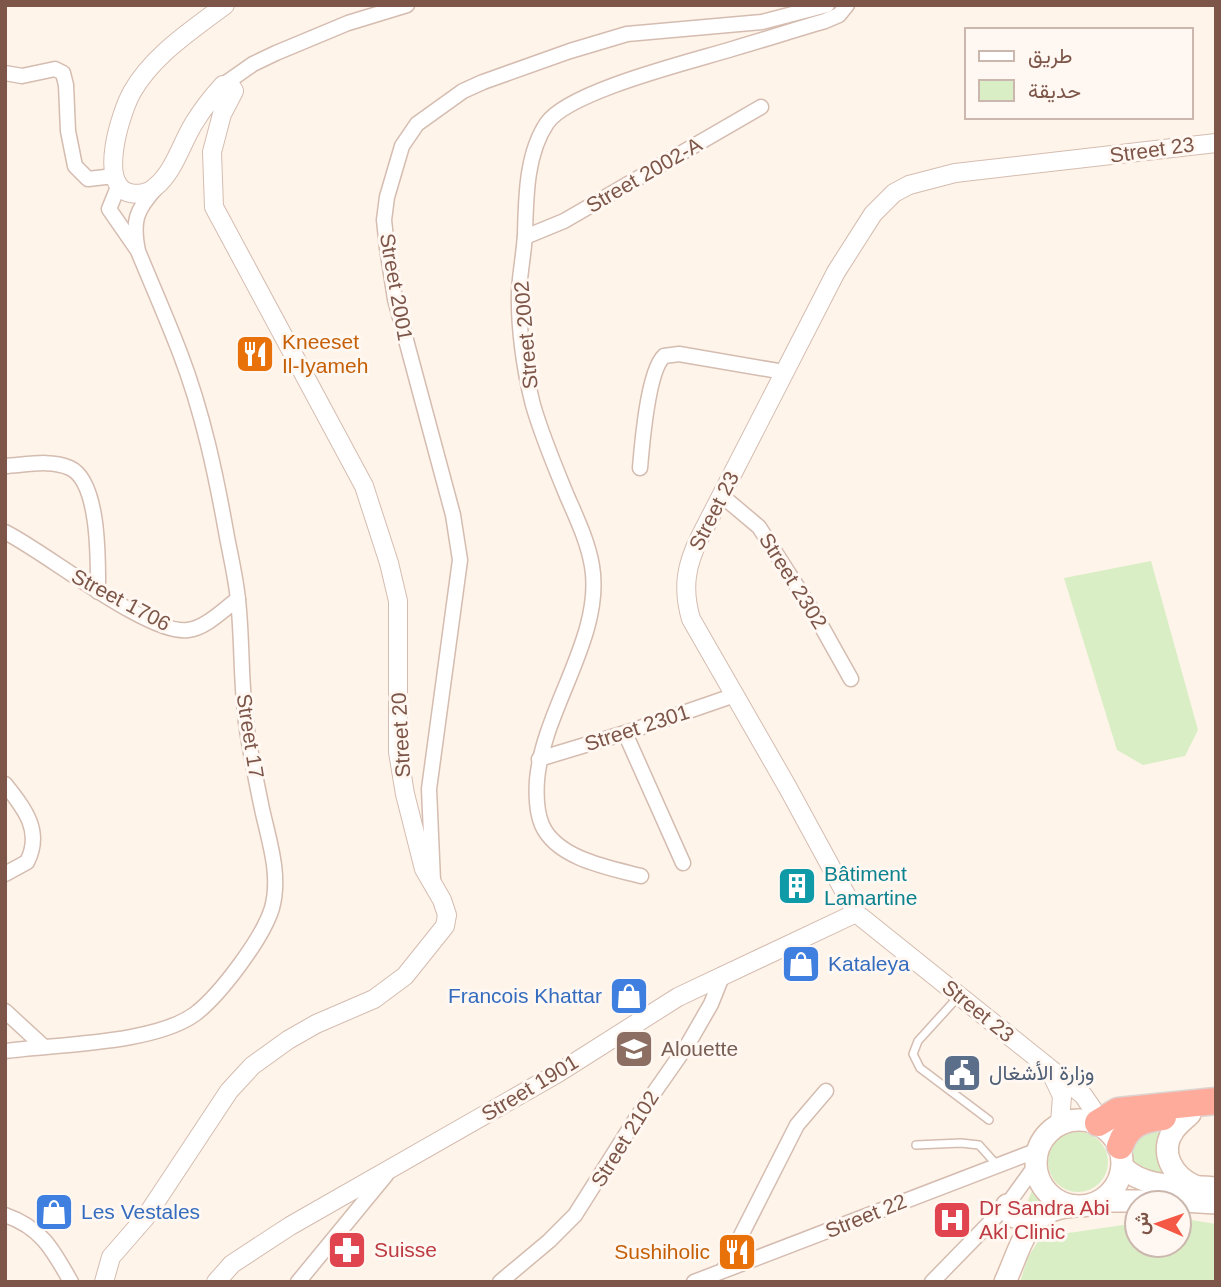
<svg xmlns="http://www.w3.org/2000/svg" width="1221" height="1287" font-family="Helvetica,Vazirmatn,sans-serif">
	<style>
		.green { fill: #daeec5 }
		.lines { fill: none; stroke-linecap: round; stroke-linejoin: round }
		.service-casing { stroke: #d5bcb0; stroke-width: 10 }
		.minor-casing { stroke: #d5bcb0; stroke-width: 17 }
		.tertiary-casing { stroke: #d5bcb0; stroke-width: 20 }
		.secondary-casing { stroke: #d9bcac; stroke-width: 24 }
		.motorway-casing { stroke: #ddd3d0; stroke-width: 29 }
		.service { stroke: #fff; stroke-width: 7 }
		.minor { stroke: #fff; stroke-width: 14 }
		.tertiary { stroke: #fff; stroke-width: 18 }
		.secondary { stroke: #fff; stroke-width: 21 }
		.motorway { stroke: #feab9b; stroke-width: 26 }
		.labels { text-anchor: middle; stroke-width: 6; stroke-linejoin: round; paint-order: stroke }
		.street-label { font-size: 21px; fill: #7d5649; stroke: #fff8f2 }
		.food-label { font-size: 21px; fill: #c56008; stroke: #fff8f2; text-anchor: start }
		.culture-label { font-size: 21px; fill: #0d838f; stroke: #fff8f2; text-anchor: start }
		.shop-label { font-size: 21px; fill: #366cbe; stroke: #fff8f2; text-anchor: start }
		.education-label { font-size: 21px; fill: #785e54; stroke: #fff8f2; text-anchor: start }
		.service-label { font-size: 21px; fill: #4e5e75; stroke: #fff8f2; text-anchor: start }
		.health-label { font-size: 21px; fill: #be3a42; stroke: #fff8f2; text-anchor: start }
	</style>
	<rect width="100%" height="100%" fill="#fef4e9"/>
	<!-- green -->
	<g class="green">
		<path d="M 1151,561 L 1198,730 L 1185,756 L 1143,765 L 1117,750 L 1064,578 Z"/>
		<path d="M 1169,1125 L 1160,1166 L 1167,1178 L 1148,1175 L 1132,1161 L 1131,1147 L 1137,1135 Z"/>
		<circle cx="1078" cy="1162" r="30"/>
		<path d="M 1034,1186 L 1047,1205 L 1021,1217 Z"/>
		<path d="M 1179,1218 L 1216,1224 L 1216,1282 L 1020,1282 L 1028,1257 L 1041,1237 L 1137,1223 L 1137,1245 L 1179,1245 Z"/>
	</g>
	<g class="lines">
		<!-- service casing -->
		<g class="service-casing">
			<g id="service">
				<path d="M 958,997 L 918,1041 L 913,1054 L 920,1068 L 989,1120"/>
				<path d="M 916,1145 L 961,1143 L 979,1145 L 997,1165"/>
			</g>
		</g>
		<!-- minor casing -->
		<g class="minor-casing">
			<g id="minor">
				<path d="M 5,73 L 22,76 L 55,69 L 63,73 L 66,85 L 68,131 L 75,166 L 88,179 L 114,176"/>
				<path d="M 223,85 L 253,64 L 276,53 L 348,23 L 407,5"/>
				<path d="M 118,187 L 109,209 L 136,248"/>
				<path d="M 525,237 L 564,221 L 761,107"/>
				<path d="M 5,466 C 25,465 51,459 70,468 C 100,482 98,563 98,592"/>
				<path d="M 640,468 C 642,444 648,371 664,356 L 679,354 L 784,372"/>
				<path d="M 721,495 L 759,527 L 814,613 L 851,679"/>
				<path d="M 5,532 C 44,551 150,636 188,630 C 206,628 224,609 238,599"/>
				<path d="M 625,733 L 683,863"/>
				<path d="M 539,759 L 625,733 L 735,695"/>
				<path d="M 5,784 C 24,808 43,831 27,862 L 5,874"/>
				<path d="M 641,876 C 610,868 557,859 542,825 C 536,811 536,795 537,780 C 543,709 604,636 592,566 C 588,542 577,519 567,496 C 555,467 542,436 533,405 C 524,370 518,327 519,291 C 520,272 524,253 525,234 C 526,198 526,154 547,123 C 569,91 693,61 732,49 C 763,40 794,30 825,21 L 839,15 L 847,5"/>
				<path d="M 433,881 L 429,789 L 460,560 L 453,515 L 395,299 L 387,248 L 384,220 L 387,197 L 402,146 L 417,124 L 463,91 L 483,82 L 570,51 L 627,34 L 762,22 L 827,5"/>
				<path d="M 5,1011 L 43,1046"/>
				<path d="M 5,1051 C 57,1044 154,1044 195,1014 C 220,995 263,938 272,908 C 281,875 269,841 262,809 C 257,785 252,761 248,736 C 240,691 243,645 238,600 C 236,579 231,558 227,537 C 216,475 203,413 180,353 C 167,319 152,285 138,251 C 132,221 136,210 156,188"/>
				<path d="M 5,1215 C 42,1228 53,1250 71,1282"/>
				<path d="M 724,1269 L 797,1125 L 826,1091"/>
				<path d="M 298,1282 L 386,1175"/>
				<path d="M 500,1282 L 549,1241 L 575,1215 L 637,1117 L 688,1044 L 711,1004 L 723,974"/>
				<path d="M 694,1282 L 1038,1150"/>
				<path d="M 932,1282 L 1007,1205 L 1036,1165"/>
			</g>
		</g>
		<!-- tertiary casing -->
		<g class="tertiary-casing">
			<g id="tertiary">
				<path d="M 1051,1073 L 1062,1096 L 1060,1123"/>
				<path d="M 1096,1122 L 1092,1108 L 1083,1095 L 856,913 L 788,788 L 691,619 C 682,588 686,565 700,537 L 836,272 L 873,214 L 894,193 L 909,185 L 955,173 L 1216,143"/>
				<path d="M 104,1282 L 111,1257 L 145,1218 L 229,1091 L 252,1066 L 288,1040 L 316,1024 L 374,999 L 405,976 L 445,926 L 447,915 L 442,900 L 424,869 L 405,794 L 398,752 L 398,601 L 389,563 L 364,486 L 214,207 L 212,152 L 222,114 L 234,91 L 231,86 L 223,85 C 212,97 202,110 194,123 C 181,144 174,172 155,187 C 149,193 139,195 130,193 C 97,185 121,112 132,92 C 153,55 192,30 225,5"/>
				<path d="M 216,1282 L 232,1264 L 290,1226 L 558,1073 L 678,997 L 856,913"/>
			</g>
		</g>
		<!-- secondary casing -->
		<g class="secondary-casing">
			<g id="secondary">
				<path d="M 1190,1114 C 1185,1119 1178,1124 1174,1130 C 1158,1152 1173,1177 1195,1186"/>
				<circle cx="1079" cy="1163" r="43"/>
				<path d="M 1123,1167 C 1145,1190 1186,1185 1216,1188"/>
				<path d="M 1101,1201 L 1183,1201 L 1216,1203"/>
				<path d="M 1007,1205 L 1012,1216 L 1024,1220 L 1036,1220"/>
				<path d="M 1005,1282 C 1023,1243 1026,1208 1076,1206"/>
			</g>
		</g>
		<!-- motorway casing -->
		<g class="motorway-casing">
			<g id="motorway">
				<path d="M 1098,1123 L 1118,1111 L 1216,1101"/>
				<path d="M 1120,1146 C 1127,1125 1141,1119 1163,1117"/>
			</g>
		</g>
		<!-- service -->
		<use href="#service" class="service"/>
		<!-- minor -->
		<use href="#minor" class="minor"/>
		<!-- tertiary -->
		<use href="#tertiary" class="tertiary"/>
		<!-- secondary -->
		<use href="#secondary" class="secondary"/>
		<!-- motorway -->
		<use href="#motorway" class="motorway"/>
	</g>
	<!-- icons -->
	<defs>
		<g id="restaurant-square" transform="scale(2.0125)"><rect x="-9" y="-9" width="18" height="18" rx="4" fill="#e8710a" stroke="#fff8f2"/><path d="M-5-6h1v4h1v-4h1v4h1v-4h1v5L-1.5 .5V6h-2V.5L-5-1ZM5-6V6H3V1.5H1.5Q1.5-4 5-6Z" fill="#fff"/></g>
		<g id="building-square" transform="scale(2.0125)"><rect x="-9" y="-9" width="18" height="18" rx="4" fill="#0f9aa8" stroke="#fff8f2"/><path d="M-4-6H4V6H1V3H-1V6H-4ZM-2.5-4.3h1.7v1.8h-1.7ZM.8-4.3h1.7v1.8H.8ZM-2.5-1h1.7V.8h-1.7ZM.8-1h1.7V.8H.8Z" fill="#fff"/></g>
		<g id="shop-square" transform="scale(2.0125)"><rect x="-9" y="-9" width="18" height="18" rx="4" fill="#3f7fe0" stroke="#fff8f2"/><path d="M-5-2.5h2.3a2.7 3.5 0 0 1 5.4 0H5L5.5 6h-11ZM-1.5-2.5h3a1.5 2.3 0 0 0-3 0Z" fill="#fff"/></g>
		<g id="school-square" transform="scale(2.0125)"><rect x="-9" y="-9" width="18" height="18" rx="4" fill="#8d6e63" stroke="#fff8f2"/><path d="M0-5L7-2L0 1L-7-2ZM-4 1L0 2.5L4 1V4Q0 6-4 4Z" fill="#fff"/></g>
		<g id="civic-square" transform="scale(2.0125)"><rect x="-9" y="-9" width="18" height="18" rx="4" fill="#5c6f8a" stroke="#fff8f2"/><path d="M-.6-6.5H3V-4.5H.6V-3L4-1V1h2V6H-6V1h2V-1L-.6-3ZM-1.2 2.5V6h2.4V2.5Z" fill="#fff"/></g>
		<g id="hospital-square" transform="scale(2.0125)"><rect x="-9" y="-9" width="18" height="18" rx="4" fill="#e0444e" stroke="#fff8f2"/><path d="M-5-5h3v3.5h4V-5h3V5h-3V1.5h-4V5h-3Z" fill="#fff"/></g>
		<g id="pharmacy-square" transform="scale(2.0125)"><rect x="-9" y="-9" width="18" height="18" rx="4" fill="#e0444e" stroke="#fff8f2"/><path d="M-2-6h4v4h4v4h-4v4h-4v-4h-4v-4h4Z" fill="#fff"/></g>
	</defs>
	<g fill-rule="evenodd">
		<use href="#restaurant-square" x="255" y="354"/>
		<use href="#building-square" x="797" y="886"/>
		<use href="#shop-square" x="801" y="964"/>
		<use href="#shop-square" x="629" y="996"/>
		<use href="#school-square" x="634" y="1049"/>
		<use href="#civic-square" x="962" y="1073"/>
		<use href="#shop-square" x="54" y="1212"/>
		<use href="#hospital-square" x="952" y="1220"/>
		<use href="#pharmacy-square" x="347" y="1250"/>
		<use href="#restaurant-square" x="737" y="1252"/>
	</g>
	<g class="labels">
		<!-- street labels -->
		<g class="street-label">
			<text transform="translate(1152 150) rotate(-8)" y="7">Street 23</text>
			<text transform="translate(644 175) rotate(-30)" y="7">Street 2002-A</text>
			<text transform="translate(396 287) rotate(80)" y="7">Street 2001</text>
			<text transform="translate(526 335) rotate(-95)" y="7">Street 2002</text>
			<text transform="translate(714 511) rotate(-63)" y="7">Street 23</text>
			<text transform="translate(793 581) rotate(58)" y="7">Street 2302</text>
			<text transform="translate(121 600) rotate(28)" y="7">Street 1706</text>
			<text transform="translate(637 728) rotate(-18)" y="7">Street 2301</text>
			<text transform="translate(401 735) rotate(-93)" y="7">Street 20</text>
			<text transform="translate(250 736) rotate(81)" y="7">Street 17</text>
			<text transform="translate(978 1011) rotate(39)" y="7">Street 23</text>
			<text transform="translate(530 1088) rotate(-31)" y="7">Street 1901</text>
			<text transform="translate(625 1139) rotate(-58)" y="7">Street 2102</text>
			<text transform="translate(866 1216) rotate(-22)" y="7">Street 22</text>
		</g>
		<!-- food labels -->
		<g class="food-label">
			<text x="282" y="349">Kneeset<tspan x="282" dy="24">Il-Iyameh</tspan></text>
			<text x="710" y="1259" text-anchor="end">Sushiholic</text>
		</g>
		<!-- culture labels -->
		<g class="culture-label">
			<text x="824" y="881">Bâtiment<tspan x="824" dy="24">Lamartine</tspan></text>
		</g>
		<!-- shop labels -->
		<g class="shop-label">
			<text x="828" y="971">Kataleya</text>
			<text x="602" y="1003" text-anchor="end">Francois Khattar</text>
			<text x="81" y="1219">Les Vestales</text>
		</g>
		<!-- education labels -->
		<g class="education-label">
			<text x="661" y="1056">Alouette</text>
		</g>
		<!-- service labels -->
		<g class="service-label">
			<text x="989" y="1080">وزارة الأشغال</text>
		</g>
		<!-- health labels -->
		<g class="health-label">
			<text x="979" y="1215">Dr Sandra Abi<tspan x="979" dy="24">Akl Clinic</tspan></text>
			<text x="374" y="1257">Suisse</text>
		</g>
	</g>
	<!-- border -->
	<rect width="1221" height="1287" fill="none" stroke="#7d5649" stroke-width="14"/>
	<!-- legend -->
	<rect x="965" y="28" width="228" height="91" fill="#fff8f2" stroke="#cbb7ae" stroke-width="2"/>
	<rect x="979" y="51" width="35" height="10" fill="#ffffff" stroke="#cbb7ae" stroke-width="2"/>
	<text x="1028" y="63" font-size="21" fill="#7d5649">طريق</text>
	<rect x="979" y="80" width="35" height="21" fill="#daeec5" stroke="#cbb7ae" stroke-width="2"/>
	<text x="1028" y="98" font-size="21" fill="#7d5649">حديقة</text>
	<!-- north arrow -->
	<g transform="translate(1158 1224) rotate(272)"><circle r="33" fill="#fff8f2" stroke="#cbb7ae" stroke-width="2"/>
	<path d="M0-5L12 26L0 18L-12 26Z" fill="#f35944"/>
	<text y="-10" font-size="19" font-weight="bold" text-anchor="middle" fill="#7d5649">ش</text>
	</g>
</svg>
